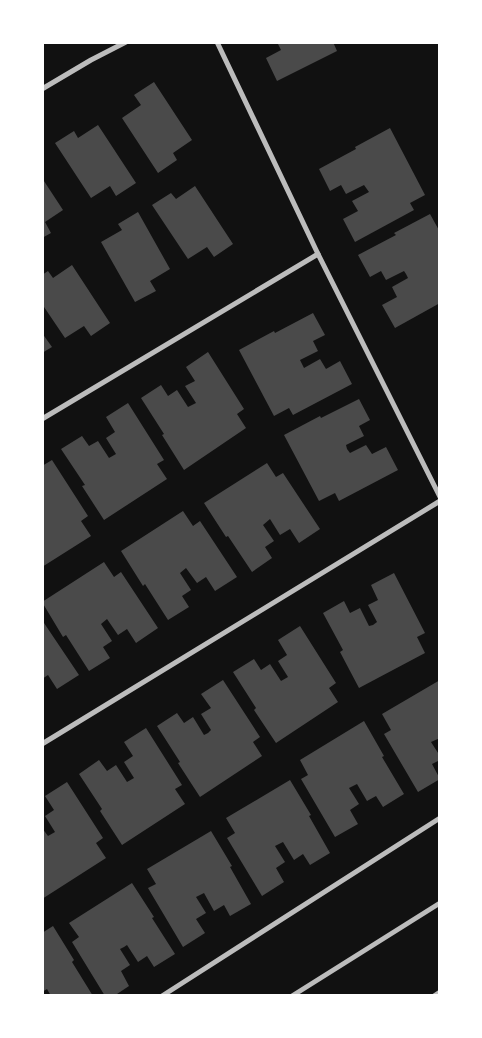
<svg xmlns="http://www.w3.org/2000/svg" width="482" height="1038" font-family="Arial,sans-serif">
	<style>
		.building { fill: #4a4a4a }
		.lines { fill: none; stroke-linecap: round; stroke-linejoin: round }
		.minor { stroke: #bcbcbc; stroke-width: 5 }
	</style>
	<rect width="100%" height="100%" fill="#111"/>
	<!-- building -->
	<g class="building">
		<path d="M 277,42 L 333,42 L 337,51 L 277,81 L 266,58 L 281,50 Z"/>
		<path d="M 154,82 L 192,140 L 173,153 L 177,160 L 158,173 L 122,118 L 141,105 L 134,95 Z"/>
		<path d="M 98,125 L 136,183 L 116,196 L 110,186 L 91,198 L 55,143 L 74,131 L 78,138 Z"/>
		<path d="M 390,128 L 425,195 L 410,203 L 414,210 L 355,242 L 343,219 L 358,211 L 352,201 L 369,192 L 364,185 L 346,194 L 341,185 L 330,191 L 319,169 L 356,149 L 355,147 Z"/>
		<path d="M 42,178 L 63,210 L 45,222 L 51,233 L 42,238 Z"/>
		<path d="M 195,186 L 233,244 L 214,257 L 207,247 L 188,259 L 152,205 L 171,193 L 176,199 Z"/>
		<path d="M 138,212 L 170,269 L 150,281 L 156,291 L 135,302 L 101,242 L 122,230 L 118,224 Z"/>
		<path d="M 430,214 L 440,232 L 440,303 L 395,328 L 382,305 L 397,297 L 392,287 L 408,278 L 406,274 L 404,271 L 386,280 L 381,271 L 370,277 L 358,255 L 396,235 L 394,233 Z"/>
		<path d="M 72,265 L 110,323 L 91,336 L 84,326 L 65,338 L 42,304 L 42,275 L 48,271 L 53,278 Z"/>
		<path d="M 313,313 L 325,335 L 313,341 L 318,351 L 300,360 L 304,368 L 320,359 L 326,369 L 340,361 L 352,384 L 293,415 L 289,408 L 274,416 L 239,350 L 274,331 L 275,333 Z"/>
		<path d="M 42,333 L 52,347 L 42,353 Z"/>
		<path d="M 208,352 L 244,409 L 237,414 L 246,428 L 184,470 L 162,435 L 164,434 L 141,398 L 161,385 L 168,396 L 177,390 L 188,407 L 196,403 L 185,386 L 195,381 L 186,367 Z"/>
		<path d="M 359,399 L 370,420 L 359,426 L 364,436 L 346,445 L 347,449 L 350,453 L 366,445 L 372,454 L 386,447 L 398,470 L 339,501 L 335,493 L 319,501 L 284,435 L 320,416 L 321,418 Z"/>
		<path d="M 128,403 L 164,460 L 157,464 L 167,479 L 104,520 L 82,486 L 85,485 L 61,449 L 82,436 L 89,446 L 98,441 L 109,458 L 116,454 L 106,438 L 115,432 L 106,417 Z"/>
		<path d="M 52,460 L 88,516 L 81,521 L 91,536 L 42,567 L 42,466 Z"/>
		<path d="M 267,463 L 276,477 L 283,473 L 320,529 L 299,543 L 290,529 L 280,535 L 270,519 L 263,525 L 274,541 L 265,547 L 272,558 L 252,572 L 228,536 L 226,537 L 204,503 Z"/>
		<path d="M 183,511 L 193,526 L 200,521 L 237,577 L 215,591 L 206,577 L 197,583 L 186,568 L 180,573 L 191,590 L 182,596 L 189,607 L 168,620 L 145,584 L 143,586 L 121,551 Z"/>
		<path d="M 104,562 L 114,577 L 121,572 L 158,628 L 136,643 L 127,629 L 118,635 L 107,619 L 101,624 L 112,641 L 103,647 L 110,658 L 89,671 L 66,635 L 63,637 L 42,602 Z"/>
		<path d="M 394,573 L 425,633 L 417,637 L 425,653 L 359,688 L 340,652 L 343,650 L 323,613 L 344,601 L 350,613 L 360,608 L 369,626 L 373,625 L 377,622 L 368,605 L 378,600 L 371,585 Z"/>
		<path d="M 42,620 L 79,675 L 57,689 L 48,675 L 42,679 Z"/>
		<path d="M 300,626 L 336,683 L 329,688 L 338,702 L 276,743 L 254,710 L 256,708 L 233,672 L 254,659 L 261,670 L 270,664 L 281,681 L 288,677 L 278,661 L 287,655 L 278,640 Z"/>
		<path d="M 223,680 L 260,737 L 253,742 L 262,756 L 200,797 L 178,763 L 180,762 L 157,726 L 177,713 L 184,723 L 193,717 L 204,735 L 208,733 L 211,730 L 201,714 L 211,708 L 201,694 Z"/>
		<path d="M 440,680 L 440,738 L 431,742 L 440,756 L 440,760 L 432,764 L 440,779 L 418,792 L 384,734 L 391,730 L 382,714 Z"/>
		<path d="M 364,721 L 384,756 L 382,757 L 404,794 L 383,807 L 376,796 L 367,801 L 357,784 L 349,788 L 359,804 L 350,810 L 358,824 L 335,837 L 301,779 L 308,775 L 300,760 Z"/>
		<path d="M 146,728 L 182,785 L 175,789 L 185,804 L 122,845 L 100,811 L 102,809 L 79,774 L 99,760 L 107,771 L 116,765 L 127,782 L 134,778 L 124,762 L 133,756 L 124,742 Z"/>
		<path d="M 290,780 L 311,815 L 309,816 L 330,853 L 310,865 L 303,854 L 294,860 L 283,842 L 275,846 L 285,862 L 276,868 L 284,882 L 262,896 L 227,838 L 235,833 L 226,818 Z"/>
		<path d="M 67,782 L 103,838 L 96,843 L 106,858 L 42,899 L 42,828 L 48,836 L 55,832 L 45,816 L 54,810 L 45,796 Z"/>
		<path d="M 211,831 L 232,866 L 230,867 L 251,904 L 230,916 L 224,905 L 214,911 L 204,893 L 196,897 L 206,913 L 196,919 L 205,933 L 183,947 L 148,888 L 156,884 L 147,869 Z"/>
		<path d="M 132,883 L 154,917 L 152,918 L 175,954 L 154,967 L 147,956 L 138,962 L 127,945 L 124,947 L 120,949 L 130,965 L 121,971 L 129,986 L 114,996 L 105,996 L 72,942 L 79,937 L 69,923 Z"/>
		<path d="M 53,926 L 74,960 L 72,962 L 93,996 L 51,996 L 47,989 L 42,992 L 42,933 Z"/>
	</g>
	<g class="lines">
		<!-- minor -->
		<g class="minor">
			<path d="M 217,42 L 318,254 L 440,497"/>
			<path d="M 42,89 L 91,60 L 126,42"/>
			<path d="M 42,419 L 318,254"/>
			<path d="M 42,744 L 440,501"/>
			<path d="M 162,996 L 440,818"/>
			<path d="M 292,996 L 440,903"/>
			<path d="M 434,996 L 440,992"/>
		</g>
	</g>
	<!-- border -->
	<rect width="482" height="1038" fill="none" stroke="#ffffff" stroke-width="88"/>
</svg>
